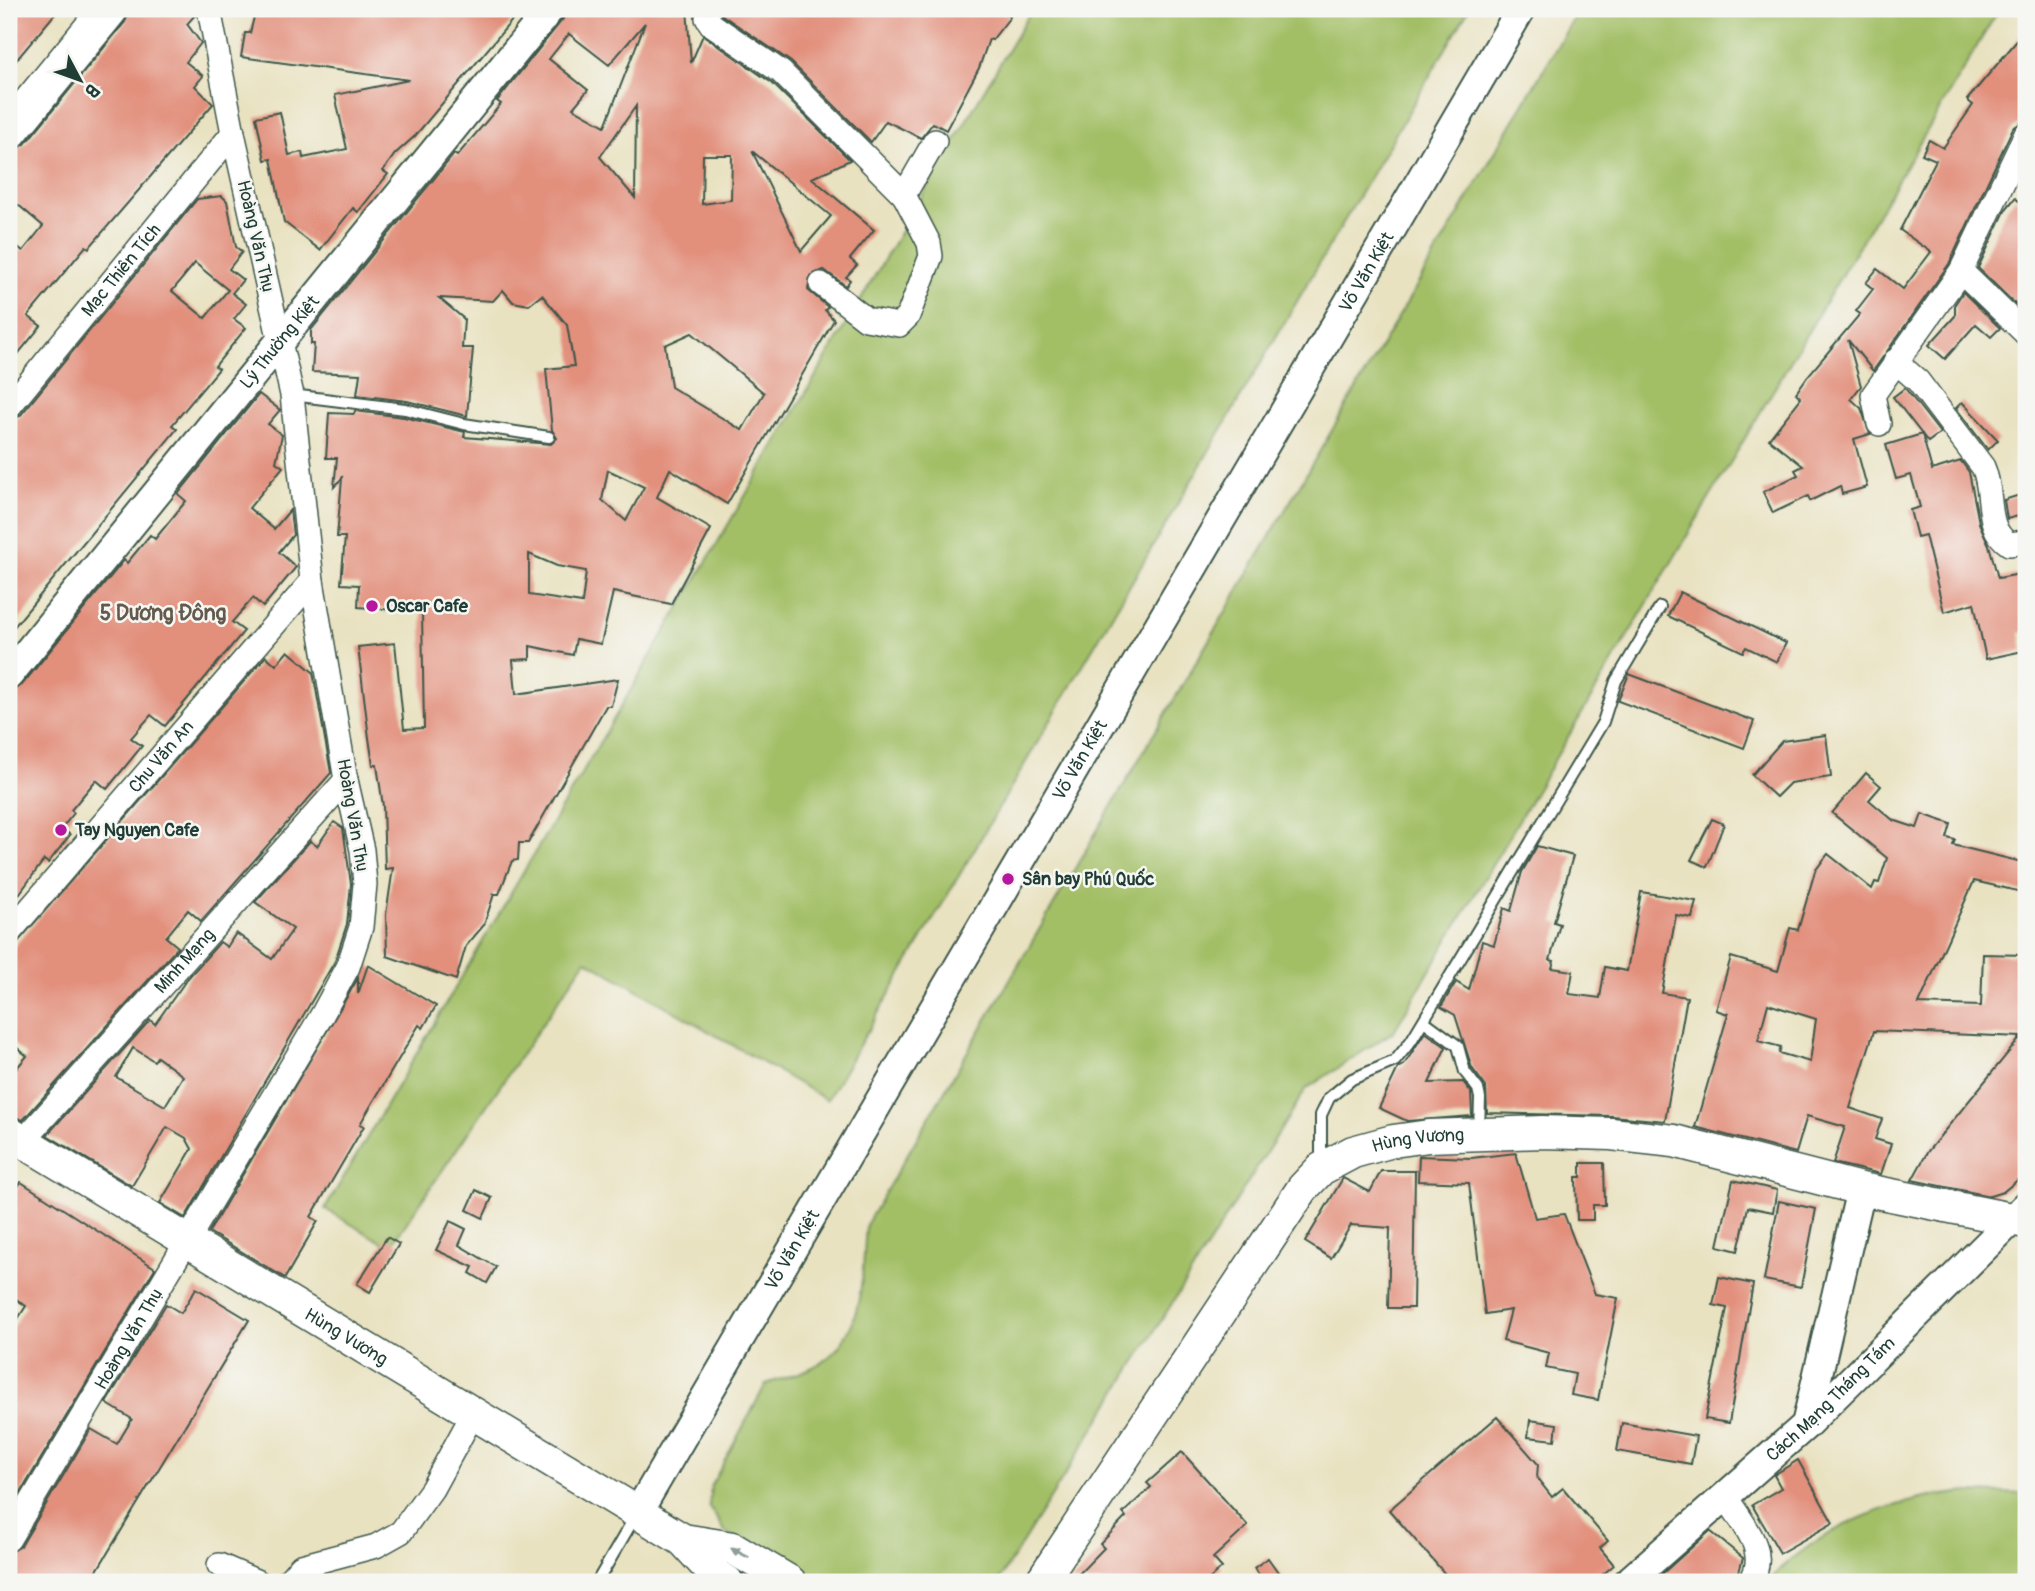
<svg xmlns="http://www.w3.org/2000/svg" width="2035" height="1591" font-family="Pangolin,sans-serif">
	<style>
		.green { fill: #a3bf66; stroke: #617e4d; stroke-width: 2 }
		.building { fill: #e28f7b; fill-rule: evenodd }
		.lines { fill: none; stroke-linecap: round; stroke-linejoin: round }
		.service-casing { stroke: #3d5649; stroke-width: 14 }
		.minor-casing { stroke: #3d5649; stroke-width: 26 }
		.tertiary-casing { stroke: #3d5649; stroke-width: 32 }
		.secondary-casing { stroke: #3d5649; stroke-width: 35 }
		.primary-casing { stroke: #3d5649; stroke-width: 40 }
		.service { stroke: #fff; stroke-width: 10 }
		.minor { stroke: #fff; stroke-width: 23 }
		.tertiary { stroke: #fff; stroke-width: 28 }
		.secondary { stroke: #fff; stroke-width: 32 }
		.primary { stroke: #fff; stroke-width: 37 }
		.oneway { fill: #8f9e9a }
		.poi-dot { fill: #b5179e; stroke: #f6f6f2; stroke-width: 2.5 }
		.labels { text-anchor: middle; stroke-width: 5; stroke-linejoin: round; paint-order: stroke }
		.street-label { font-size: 18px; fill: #1f3d34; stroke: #f6f6f2 }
		.poi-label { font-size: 18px; font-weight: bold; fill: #1f3d34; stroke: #f6f6f2; text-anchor: start }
		.quarter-label { font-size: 21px; font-weight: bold; fill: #635a4d; stroke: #f6f6f2 }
	</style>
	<rect width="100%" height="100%" fill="#f6f6f2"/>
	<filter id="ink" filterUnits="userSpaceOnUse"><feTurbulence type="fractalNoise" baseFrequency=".0143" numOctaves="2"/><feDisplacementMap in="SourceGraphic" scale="14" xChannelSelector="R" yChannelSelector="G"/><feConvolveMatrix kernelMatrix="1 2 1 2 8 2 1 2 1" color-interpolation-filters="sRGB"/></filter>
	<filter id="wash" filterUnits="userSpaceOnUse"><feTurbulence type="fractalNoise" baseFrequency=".00686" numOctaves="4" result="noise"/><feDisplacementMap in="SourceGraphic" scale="28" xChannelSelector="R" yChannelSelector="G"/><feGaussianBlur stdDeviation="1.57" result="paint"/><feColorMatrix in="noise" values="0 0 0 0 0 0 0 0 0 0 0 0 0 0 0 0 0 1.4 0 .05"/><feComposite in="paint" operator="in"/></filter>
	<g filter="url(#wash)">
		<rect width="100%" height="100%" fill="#e9e2c1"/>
		<!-- green -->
		<g class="green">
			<path d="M 1032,9 L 1469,9 L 827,1100 L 586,960 L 390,1247 L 325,1209 Z"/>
			<path d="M 1579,9 L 1999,9 L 1394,1031 L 1306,1089 L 998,1582 L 816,1582 L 725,1532 L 709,1506 L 711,1486 L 766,1384 C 782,1379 798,1374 813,1367 C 865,1343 862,1274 866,1225 Z"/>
			<path d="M 1968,1492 L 2026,1494 L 2026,1582 L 1767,1582 C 1821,1526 1892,1499 1968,1492 Z"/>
		</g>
		<g id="blocks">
			<!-- building -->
			<g class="building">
				<path d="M 9,9 L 59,9 L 9,69 Z"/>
				<path d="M 131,9 L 195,9 L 196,14 L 187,24 L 201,43 L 186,62 L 203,76 L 195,86 L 213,104 L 89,248 L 86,246 L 28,316 L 41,326 L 9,365 L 9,240 L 23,251 L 43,226 L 9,197 L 9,154 L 25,144 L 125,22 Z"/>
				<path d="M 256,9 L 503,9 L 514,18 L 415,136 L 395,154 L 383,171 L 388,174 L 358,212 L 353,208 L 320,250 L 284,222 L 271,159 L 265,160 L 256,117 L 280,112 L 289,155 L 302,152 L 303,158 L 347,149 L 335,95 L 409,80 L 241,57 L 245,33 L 250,33 Z"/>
				<path d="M 566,9 L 687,9 L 691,63 L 703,35 L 772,83 L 850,160 L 812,178 L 874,230 L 850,259 L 857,265 L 846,277 L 850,280 L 846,286 L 824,270 L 810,276 L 808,290 L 828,307 L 825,310 L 834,320 L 727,504 L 670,469 L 657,497 L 711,529 L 671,604 L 613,592 L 601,644 L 576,639 L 573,655 L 530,646 L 530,659 L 513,660 L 516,694 L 618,679 L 611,706 L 606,706 L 528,843 L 519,843 L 518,860 L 512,861 L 499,894 L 494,894 L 484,925 L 466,946 L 456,980 L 387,956 L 386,915 L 393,868 L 385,869 L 383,806 L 377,765 L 373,765 L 369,738 L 358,647 L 395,643 L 404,729 L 424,728 L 422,612 L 358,607 L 359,585 L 341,584 L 345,537 L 337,537 L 342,478 L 334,487 L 337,458 L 326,458 L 329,413 L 354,414 L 355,411 L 404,417 L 465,432 L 464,437 L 551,444 L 557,438 L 552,430 L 546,369 L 574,366 L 567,325 L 542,295 L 529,305 L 513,302 L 503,290 L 493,301 L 439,298 L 464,319 L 462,348 L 473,348 L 467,416 L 407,401 L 357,395 L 360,374 L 312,372 L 314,344 L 311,344 L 311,330 L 454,154 L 457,156 L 501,104 L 497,101 L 563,19 ZM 645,23 L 605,126 L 573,108 L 588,90 L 549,59 L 569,34 L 609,65 ZM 636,106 L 635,198 L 600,157 ZM 752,151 L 831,216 L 801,251 ZM 703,155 L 732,155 L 731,200 L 702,204 ZM 692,333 L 764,393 L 742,430 L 671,387 L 665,345 ZM 608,470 L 644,487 L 626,521 L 602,500 ZM 529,554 L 557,566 L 586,571 L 582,603 L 529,595 Z"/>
				<path d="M 723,9 L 1000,9 L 1010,17 L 992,40 L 989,39 L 979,68 L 946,130 L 933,123 L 921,138 L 886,121 L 871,142 L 791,62 L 722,15 Z"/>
				<path d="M 2026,30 L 2026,120 L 2013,128 L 1949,264 L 1873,371 L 1848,340 L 1861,386 L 1851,399 L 1861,408 L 1870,434 L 1854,439 L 1867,487 L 1842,494 L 1840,486 L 1810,501 L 1808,496 L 1773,513 L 1763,492 L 1798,475 L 1795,470 L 1803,466 L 1769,439 L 1801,398 L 1796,393 L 1807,377 L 1860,314 L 1856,311 L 1873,289 L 1866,283 L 1877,269 L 1903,289 L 1931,252 L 1900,230 L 1936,160 L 1922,154 L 1929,140 L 1943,148 L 1973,105 L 1967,100 Z"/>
				<path d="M 222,196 L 227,201 L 236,247 L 242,252 L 229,269 L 243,280 L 232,293 L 246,304 L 234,319 L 246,328 L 215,366 L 219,369 L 172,425 L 177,429 L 9,633 L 9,421 L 20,416 L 197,199 ZM 195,263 L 228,290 L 205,318 L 172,291 Z"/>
				<path d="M 2015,198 L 2026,207 L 2026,293 L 2016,305 L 1978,268 L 2006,209 Z"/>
				<path d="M 1963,292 L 2000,328 L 1991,337 L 1976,324 L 1945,359 L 1929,345 L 1955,316 L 1955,304 Z"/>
				<path d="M 1905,388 L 1940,433 L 1928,442 L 1893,397 Z"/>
				<path d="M 259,394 L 280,410 L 268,424 L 282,435 L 276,462 L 283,467 L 249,508 L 274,529 L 290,510 L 293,535 L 279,552 L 296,567 L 263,607 L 253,598 L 232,622 L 244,631 L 165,726 L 151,715 L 131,738 L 142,746 L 107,789 L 96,780 L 71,810 L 74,813 L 62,828 L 70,835 L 48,863 L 44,860 L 9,908 L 9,691 L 22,685 L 124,560 L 127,563 L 150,535 L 155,539 L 186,501 L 178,494 Z"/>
				<path d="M 1962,402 L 1998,440 L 1988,450 L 1956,408 Z"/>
				<path d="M 1922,434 L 1932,470 L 1961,461 L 1969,472 L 1979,523 L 1989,545 L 1998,578 L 2026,573 L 2026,632 L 2020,633 L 2023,651 L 1986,659 L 1974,603 L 1944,612 L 1925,535 L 1917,537 L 1910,510 L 1920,507 L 1911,475 L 1896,479 L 1886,445 Z"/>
				<path d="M 2026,493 L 2026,514 L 2007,519 L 2004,500 Z"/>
				<path d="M 1680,592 L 1786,643 L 1777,662 L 1746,647 L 1743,652 L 1668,616 Z"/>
				<path d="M 288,651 L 313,672 L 331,773 L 201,921 L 188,910 L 166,937 L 178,947 L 23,1120 L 9,1115 L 9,1077 L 27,1056 L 9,1041 L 9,952 L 266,656 L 276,665 Z"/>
				<path d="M 1629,674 L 1754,721 L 1744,748 L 1618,701 Z"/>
				<path d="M 1826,735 L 1831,777 L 1790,783 L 1776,797 L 1752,775 L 1782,741 Z"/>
				<path d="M 1866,773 L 1881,786 L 1869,800 L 1893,820 L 1917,828 L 1922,814 L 1951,824 L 1947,838 L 1955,840 L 1953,845 L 2026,863 L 2026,893 L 1974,881 L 1919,1004 L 1981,1006 L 1983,954 L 2026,955 L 2026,1173 L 2003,1192 L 1990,1196 L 1912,1180 L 1928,1151 L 2021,1037 L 1874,1031 L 1850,1108 L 1882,1119 L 1875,1139 L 1891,1144 L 1881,1174 L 1833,1163 L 1845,1127 L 1807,1116 L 1796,1153 L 1695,1127 L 1728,1014 L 1716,1010 L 1731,957 L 1778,971 L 1790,928 L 1798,930 L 1815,871 L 1828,854 L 1872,889 L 1875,882 L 1879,883 L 1887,858 L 1832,813 ZM 1768,1004 L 1816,1019 L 1810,1062 L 1779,1053 L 1781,1047 L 1758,1041 Z"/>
				<path d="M 1712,819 L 1724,824 L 1707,867 L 1691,860 Z"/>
				<path d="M 334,822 L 343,828 L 351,884 L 347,924 L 335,961 L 185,1218 L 160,1203 L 192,1149 L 186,1138 L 167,1127 L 132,1186 L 47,1135 L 150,1020 L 155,1024 L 187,979 L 220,942 L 227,947 L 236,933 L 272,959 L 293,929 L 255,902 L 310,841 L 317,846 ZM 133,1048 L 154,1061 L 157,1057 L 183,1076 L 165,1106 L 116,1077 Z"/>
				<path d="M 1537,846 L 1573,856 L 1554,922 L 1560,924 L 1550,960 L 1554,961 L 1552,968 L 1573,971 L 1569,994 L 1600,998 L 1605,967 L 1627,971 L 1641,892 L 1696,901 L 1692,918 L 1676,915 L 1662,993 L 1687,997 L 1665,1121 L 1612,1116 L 1487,1113 L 1486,1087 L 1472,1068 L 1455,1015 L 1441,1007 L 1456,982 L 1469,990 L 1482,941 L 1494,945 L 1504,908 L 1511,911 L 1522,872 Z"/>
				<path d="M 368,965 L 436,1006 L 423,1028 L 419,1025 L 360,1124 L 364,1126 L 311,1217 L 318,1221 L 285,1278 L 209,1232 L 358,978 L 358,994 Z"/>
				<path d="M 1425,1032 L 1446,1047 L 1429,1083 L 1463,1082 L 1471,1092 L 1472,1116 L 1407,1121 L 1379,1108 L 1398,1068 L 1404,1065 Z"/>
				<path d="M 1516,1153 L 1535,1218 L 1564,1214 L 1595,1294 L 1618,1298 L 1598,1400 L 1571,1395 L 1575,1374 L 1546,1368 L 1549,1353 L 1503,1341 L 1511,1310 L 1485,1314 L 1469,1183 L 1418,1181 L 1419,1156 L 1471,1158 Z"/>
				<path d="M 1581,1163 L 1604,1163 L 1605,1205 L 1593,1205 L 1593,1220 L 1577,1220 L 1576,1177 L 1581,1177 Z"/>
				<path d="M 1381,1171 L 1415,1171 L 1413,1308 L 1388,1308 L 1390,1228 L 1351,1225 L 1331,1258 L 1305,1242 L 1343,1178 L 1370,1192 Z"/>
				<path d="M 1733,1180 L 1777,1190 L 1773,1212 L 1748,1207 L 1738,1251 L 1718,1246 Z"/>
				<path d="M 21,1182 L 155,1268 L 9,1512 L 9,1333 L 26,1306 L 9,1294 L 9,1200 Z"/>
				<path d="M 476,1190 L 492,1198 L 483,1218 L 467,1210 Z"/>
				<path d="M 1779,1201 L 1816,1209 L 1801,1287 L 1764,1280 Z"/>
				<path d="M 450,1221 L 466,1229 L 459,1245 L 496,1267 L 487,1283 L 470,1273 L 473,1267 L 436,1250 Z"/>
				<path d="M 387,1237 L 399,1244 L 370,1292 L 357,1284 Z"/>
				<path d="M 1719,1277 L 1753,1284 L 1729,1423 L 1705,1419 L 1727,1308 L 1713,1305 Z"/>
				<path d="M 196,1288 L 249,1320 L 90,1582 L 9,1582 L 9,1553 L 21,1546 L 91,1429 L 117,1444 L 132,1419 L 106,1403 L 166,1304 L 181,1313 Z"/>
				<path d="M 1497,1417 L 1538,1464 L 1537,1478 L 1552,1497 L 1563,1488 L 1608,1541 L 1600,1548 L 1614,1565 L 1594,1582 L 1452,1582 L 1389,1510 Z"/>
				<path d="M 1530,1420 L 1557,1424 L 1555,1440 L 1528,1437 Z"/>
				<path d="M 1622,1423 L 1696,1436 L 1691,1464 L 1617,1451 Z"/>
				<path d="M 1182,1452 L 1248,1526 L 1213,1558 L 1222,1568 L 1206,1582 L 1071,1582 L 1104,1548 L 1100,1544 L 1126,1517 L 1123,1513 L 1151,1487 L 1147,1483 Z"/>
				<path d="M 1798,1460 L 1833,1523 L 1780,1553 L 1752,1505 L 1781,1488 L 1774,1475 Z"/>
				<path d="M 1710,1531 L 1743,1558 L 1736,1582 L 1653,1582 Z"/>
				<path d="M 1268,1558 L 1285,1582 L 1265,1582 L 1254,1568 Z"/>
			</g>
		</g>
	</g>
	<g filter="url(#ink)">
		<use href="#blocks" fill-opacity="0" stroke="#3d5649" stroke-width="2"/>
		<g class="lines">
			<!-- service casing -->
			<g class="service-casing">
				<g id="service">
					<path d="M 292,395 L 405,409 L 464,424 L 549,437"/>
					<path d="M 1424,1021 L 1458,1046 L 1465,1072 L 1478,1089 L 1480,1098 L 1479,1132"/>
					<path d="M 1321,1163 L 1321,1115 L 1329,1098 L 1352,1079 L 1395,1061 L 1411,1041 L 1603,722 L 1616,681 L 1660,607"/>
					<path d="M 597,1582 L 636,1515"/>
				</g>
			</g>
			<!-- minor casing -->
			<g class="minor-casing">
				<g id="minor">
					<path d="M 709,9 L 707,18 L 711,24 L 781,72 L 904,195"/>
					<path d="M 1961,271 L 2026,334"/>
					<path d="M 821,284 L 866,319 L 899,325 L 908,316 L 931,256 L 929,243 L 904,195 L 935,141"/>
					<path d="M 1895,361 L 1918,381 L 1983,467 C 1995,493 1983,527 2009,544 L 2026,542"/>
					<path id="s1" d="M 9,407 L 233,133"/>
					<path d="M 1879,424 L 1873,395 L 1961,271 L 2026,134"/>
					<path id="s2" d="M 9,933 L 312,581"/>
					<path id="s3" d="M 23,1141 L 346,780"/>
					<path d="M 1726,1497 C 1742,1523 1771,1552 1750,1582"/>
					<path id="s4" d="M 9,1539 L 322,1015 L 348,967 L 361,927 L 365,884 L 362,850 L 346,780 L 312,581 L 292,395 L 233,133 L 209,9"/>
					<path d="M 219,1565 L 258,1582"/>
					<path d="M 287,1582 L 301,1566 L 376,1546 L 401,1532 L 432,1489 L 474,1412"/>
				</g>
			</g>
			<!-- tertiary casing -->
			<g class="tertiary-casing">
				<g id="tertiary">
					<path id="s5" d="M 9,675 L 550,9"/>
					<path d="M 1806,1425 L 1861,1189"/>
					<path id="s6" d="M 638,1512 L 1521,9"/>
					<path id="s7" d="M 1628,1582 L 1806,1425 L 2026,1206"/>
				</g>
			</g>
			<!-- secondary casing -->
			<g class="secondary-casing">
				<g id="secondary">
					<path id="s8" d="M 9,1133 L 683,1540 L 714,1574 L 727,1582"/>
					<path d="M 683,1540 L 733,1548 L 790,1582"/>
					<path id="s9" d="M 1041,1582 L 1303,1188 L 1321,1169 L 1353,1152 L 1393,1141 L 1429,1136 L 1542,1132 L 1611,1134 L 1674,1141 L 1861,1189 L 2026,1222"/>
				</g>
			</g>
			<!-- primary casing -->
			<g class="primary-casing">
				<path id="primary" d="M 9,131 L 109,9"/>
			</g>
			<!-- service -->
			<use href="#service" class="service"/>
			<!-- minor -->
			<use href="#minor" class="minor"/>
			<!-- tertiary -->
			<use href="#tertiary" class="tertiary"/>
			<!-- secondary -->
			<use href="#secondary" class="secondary"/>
			<!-- primary -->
			<use href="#primary" class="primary"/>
		</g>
		<!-- one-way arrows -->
		<defs><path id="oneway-solid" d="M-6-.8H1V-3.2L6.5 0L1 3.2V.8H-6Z" transform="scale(1.75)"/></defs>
		<use class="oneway" href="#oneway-solid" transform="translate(740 1553) rotate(-153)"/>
	</g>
	<!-- markers -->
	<g class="poi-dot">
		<circle cx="372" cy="606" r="7"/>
		<circle cx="61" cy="830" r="7"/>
		<circle cx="1008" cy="879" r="7"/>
	</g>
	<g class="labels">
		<!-- street labels -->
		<g class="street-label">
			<text transform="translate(256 236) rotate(77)" y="6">Hoàng Văn Thụ</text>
			<text dy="6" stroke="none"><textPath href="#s1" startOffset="177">Mạc Thiên Tích</textPath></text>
			<text dy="6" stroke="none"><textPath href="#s6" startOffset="1438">Võ Văn Kiệt</textPath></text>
			<text dy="6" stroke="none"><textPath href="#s5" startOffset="429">Lý Thường Kiệt</textPath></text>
			<text dy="6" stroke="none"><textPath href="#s2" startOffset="233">Chu Văn An</textPath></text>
			<text dy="6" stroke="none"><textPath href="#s6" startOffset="872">Võ Văn Kiệt</textPath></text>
			<text transform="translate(353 815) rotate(80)" y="6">Hoàng Văn Thụ</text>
			<text dy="6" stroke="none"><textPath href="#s3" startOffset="242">Minh Mạng</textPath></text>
			<text dy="6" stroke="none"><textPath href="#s9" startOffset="602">Hùng Vương</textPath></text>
			<text dy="6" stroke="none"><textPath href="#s6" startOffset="304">Võ Văn Kiệt</textPath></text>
			<text dy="6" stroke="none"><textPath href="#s8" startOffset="394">Hùng Vương</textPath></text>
			<text dy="6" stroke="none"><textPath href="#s4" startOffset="233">Hoàng Văn Thụ</textPath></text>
			<text dy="6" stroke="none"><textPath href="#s7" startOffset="273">Cách Mạng Tháng Tám</textPath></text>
		</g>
		<!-- poi labels -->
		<g class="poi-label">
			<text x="386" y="612">Oscar Cafe</text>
			<text x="75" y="836">Tay Nguyen Cafe</text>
			<text x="1022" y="885">Sân bay Phú Quốc</text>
		</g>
		<!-- quarter labels -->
		<g class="quarter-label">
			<text x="163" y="620">5 Dương Đông</text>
		</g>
	</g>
	<!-- margin -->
	<rect width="2035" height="1591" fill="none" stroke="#f6f6f2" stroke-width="35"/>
	<!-- north arrow -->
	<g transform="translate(80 80) rotate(131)" stroke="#f6f6f2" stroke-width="5" paint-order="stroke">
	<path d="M0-5L12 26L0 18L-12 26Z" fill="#1f3d34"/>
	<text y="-10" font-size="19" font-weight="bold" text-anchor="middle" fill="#1f3d34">B</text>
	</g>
</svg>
